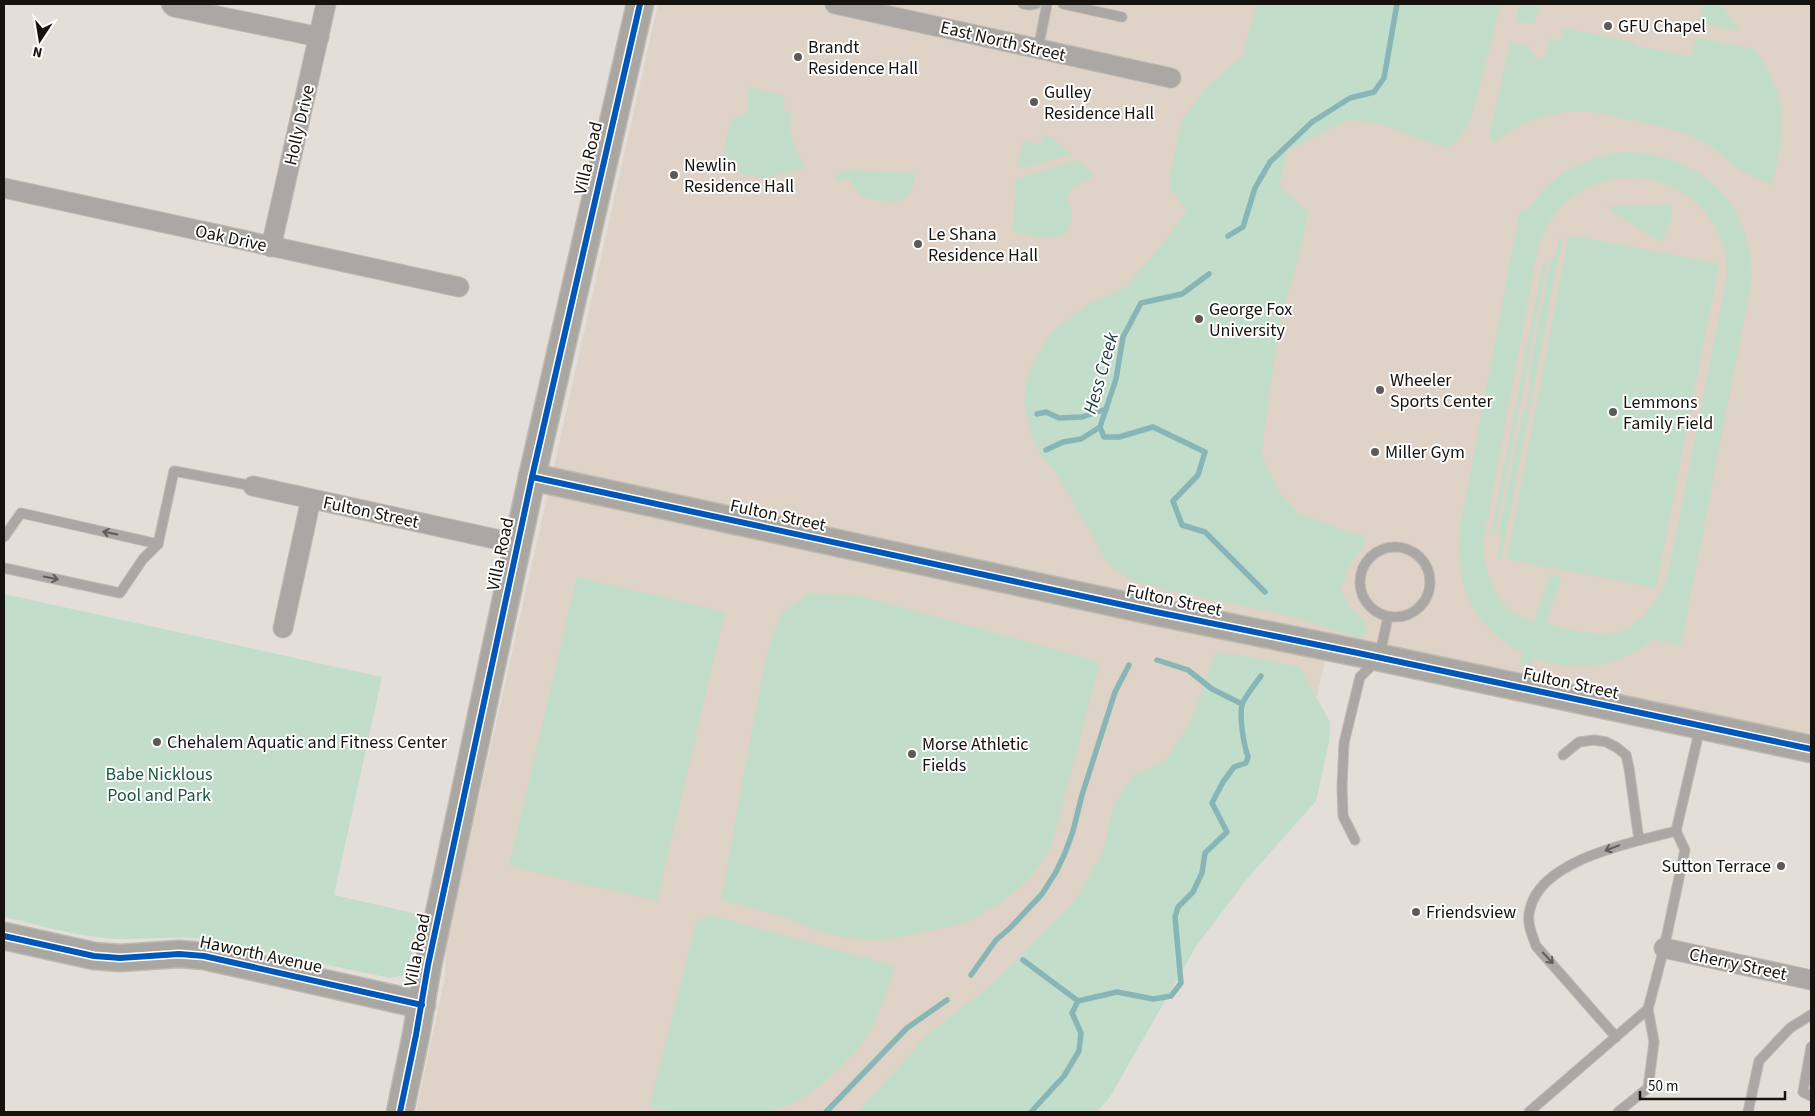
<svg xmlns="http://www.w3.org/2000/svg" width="1815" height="1116" font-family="'Source Sans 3',sans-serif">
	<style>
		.built { fill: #ded3c6 }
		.green { fill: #c3ddcb; fill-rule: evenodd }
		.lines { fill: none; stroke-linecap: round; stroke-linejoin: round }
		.stream { stroke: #88b6b7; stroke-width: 5.5 }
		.lane-casing { stroke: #beb9b4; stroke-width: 11 }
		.street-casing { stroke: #beb9b4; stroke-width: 21 }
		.secondary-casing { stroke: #beb9b4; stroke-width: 29 }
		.lane { stroke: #aaa7a4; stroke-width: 9 }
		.street { stroke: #aaa7a4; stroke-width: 19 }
		.secondary { stroke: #aaa7a2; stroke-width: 26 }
		.cycleway-casing { stroke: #fff; stroke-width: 9 }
		.cycleway { stroke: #0057b8; stroke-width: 6 }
		.oneway { stroke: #605c59 }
		.poi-dot { fill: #5e5955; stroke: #fff; stroke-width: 2 }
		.labels { text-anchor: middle; stroke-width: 4; stroke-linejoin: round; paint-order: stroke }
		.poi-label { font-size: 18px; fill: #16120e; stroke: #fff; text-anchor: start }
		.street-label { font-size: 18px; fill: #16120e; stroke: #fff }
		.park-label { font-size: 18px; fill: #19583c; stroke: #fff }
		.water-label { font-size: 19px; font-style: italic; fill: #173a3c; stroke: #fff }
	</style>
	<rect width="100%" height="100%" fill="#e4ded8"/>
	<!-- built -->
	<path class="built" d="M 658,4 L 1811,4 L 1811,737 L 1331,633 L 1304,755 L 912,1112 L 416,1112 L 445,977 L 446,946 Z"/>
	<!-- green -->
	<g class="green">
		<path d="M 1257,4 L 1501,4 L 1473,112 L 1465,130 L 1448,148 L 1418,139 L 1384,125 L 1349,119 L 1287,151 L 1279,187 L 1308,211 L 1304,234 L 1280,323 L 1265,423 L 1262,455 L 1277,489 L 1299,514 L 1346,531 L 1364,535 L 1364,546 L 1349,566 L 1341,590 L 1348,606 L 1366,622 L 1367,629 L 1362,637 L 1355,637 L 1295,617 L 1163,589 L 1127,578 L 1108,563 L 1056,473 L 1041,456 L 1029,429 L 1024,402 L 1028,372 L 1051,332 L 1089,303 L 1126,287 L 1172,232 L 1187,210 L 1170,188 L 1169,179 L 1182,120 L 1208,86 L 1242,57 Z"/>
		<path d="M 1520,4 L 1539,4 L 1534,24 L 1516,21 Z"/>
		<path d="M 1703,4 L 1720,4 L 1740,31 L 1699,23 Z"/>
		<path d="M 1563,28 L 1634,42 L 1634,45 L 1692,57 L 1696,38 L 1754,49 C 1791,99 1785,127 1772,185 L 1743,172 L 1708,144 L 1680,131 L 1601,113 L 1573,111 L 1545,115 L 1520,125 L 1497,140 L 1492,142 L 1489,136 L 1510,43 L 1530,47 L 1529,53 L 1537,55 L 1536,58 L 1545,60 L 1550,39 L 1560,41 Z"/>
		<path d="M 748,87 L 785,96 L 782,110 L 791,112 C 787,132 793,147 804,164 L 802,169 L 762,178 L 721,168 L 730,121 L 742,116 L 748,109 Z"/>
		<path d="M 1043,134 L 1050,136 L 1071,154 L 1023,168 L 1016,168 L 1023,141 L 1040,145 Z"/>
		<path d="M 1625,152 C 1706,154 1762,213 1749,295 L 1681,645 L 1657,640 L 1656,638 C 1621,665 1577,675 1534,658 L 1531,667 L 1520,663 L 1523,653 C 1470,626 1452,580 1461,523 L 1520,209 L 1527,211 C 1549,175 1585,156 1625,152 ZM 1636,177 C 1689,183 1728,221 1727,276 L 1668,576 C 1658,602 1638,632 1607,634 C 1591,635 1562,627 1546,624 L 1562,578 L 1550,574 L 1534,621 C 1497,613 1485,577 1483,543 L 1537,253 C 1547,206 1589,176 1636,177 Z"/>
		<path d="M 1077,160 L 1094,175 C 1087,182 1076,182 1069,192 C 1064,201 1072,205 1072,214 C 1073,249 1032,237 1013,231 L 1016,179 Z"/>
		<path d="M 848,170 L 915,173 C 912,198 903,206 878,200 C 871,199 863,198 859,193 C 855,189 854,184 850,180 L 846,179 L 838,182 L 834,178 L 840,172 Z"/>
		<path d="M 1671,204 C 1673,219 1669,229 1661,242 L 1606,207 Z"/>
		<path d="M 1569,235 L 1719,264 L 1656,588 L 1507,559 Z"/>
		<path d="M 1559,238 L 1562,239 L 1501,560 L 1497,559 L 1501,539 L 1498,538 L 1522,414 L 1525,414 L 1531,381 L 1528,380 L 1551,258 L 1555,258 Z"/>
		<path d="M 1543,263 L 1547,263 L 1496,531 L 1492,531 Z"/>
		<path d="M 577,577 L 725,612 L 657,901 L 509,866 Z"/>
		<path d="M 4,594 L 382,677 L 334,895 L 422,915 L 410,963 L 404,975 L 390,978 L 197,938 C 166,936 136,941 105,938 C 71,935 37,924 4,917 Z"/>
		<path d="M 808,594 L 857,595 L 1100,662 L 1052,845 L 1043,860 L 1027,881 L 999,904 L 965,923 L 895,938 L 881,940 L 847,938 L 819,931 L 785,917 L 721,900 L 765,660 L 781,613 Z"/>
		<path d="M 1215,654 L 1238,655 L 1300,667 L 1330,722 L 1329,742 L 1316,801 L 1247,879 L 1197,945 L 1110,1097 L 1097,1112 L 858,1112 L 926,1036 L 991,985 L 1075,901 L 1103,852 L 1114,804 L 1133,776 L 1166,760 L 1191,721 Z"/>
		<path d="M 709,915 L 895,966 C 888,988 881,1011 870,1030 C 854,1059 810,1099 778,1109 C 762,1114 745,1112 729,1112 C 702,1112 676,1113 649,1108 L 696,922 Z"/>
	</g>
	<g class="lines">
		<!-- stream -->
		<g class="stream">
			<path d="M 1228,236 L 1243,227 L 1255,188 L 1270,162 L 1312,122 L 1350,98 L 1374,92 L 1384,78 L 1397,4"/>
			<path d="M 1209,274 L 1182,294 L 1141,303 L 1123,337 L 1116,379 L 1100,427 L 1104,437 L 1119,437 L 1153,427 L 1205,452 L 1198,475 L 1173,501 L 1182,525 L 1205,532 L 1265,592"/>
			<path d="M 1037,414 L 1046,412 L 1059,418 L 1082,417 L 1106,409"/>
			<path d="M 1046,450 L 1063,442 L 1081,439 L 1100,427"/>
			<path d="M 1157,660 L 1188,670 L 1212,689 L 1242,704"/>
			<path d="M 1023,960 L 1078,1001"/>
			<path d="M 971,975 L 996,940 L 1010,928 L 1042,894 L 1056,872 L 1065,853 L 1073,831 L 1082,795 L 1115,692 L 1129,665"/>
			<path d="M 826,1112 L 907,1028 L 947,1000"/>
			<path d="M 1031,1112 L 1064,1076 L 1079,1051 L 1081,1033 L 1072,1013 L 1078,1001 L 1117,992 L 1153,999 L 1171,996 L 1181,983 L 1175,917 L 1178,907 L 1193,892 L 1202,873 L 1205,853 L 1227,832 L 1212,803 L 1223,782 L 1234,767 L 1246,763 L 1248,757 C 1244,745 1238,714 1243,702 C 1248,693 1255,684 1261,676"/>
		</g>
		<!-- lane casing -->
		<g class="lane-casing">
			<g id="lane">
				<path d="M 1023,4 L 1030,5 L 1036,4"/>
				<path d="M 1063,4 L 1122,17"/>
				<path d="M 1038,49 L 1047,4"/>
				<path d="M 4,537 L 21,513 L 158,544"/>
				<circle cx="1395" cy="582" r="35"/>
				<path d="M 4,568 L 120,593 L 143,559 L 158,544 L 174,471 L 253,486"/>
				<path d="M 1563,755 L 1579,742 L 1594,740 L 1606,742 L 1616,747 L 1626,755 L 1629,768 L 1639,840"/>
				<path d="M 1355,840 L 1343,816 L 1342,787 L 1344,743 L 1360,677 L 1379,658 L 1388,617"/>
				<path d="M 1616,1037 L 1536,946 C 1532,934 1526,922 1530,909 C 1541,859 1634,842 1676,831"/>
				<path d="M 1811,1047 L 1803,1092 L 1811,1096"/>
				<path d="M 1529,1112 L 1648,1009 L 1664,948 L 1685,850 L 1676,831 L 1700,728"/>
				<path d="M 1618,1112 L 1648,1088 L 1654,1042 L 1648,1009"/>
				<path d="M 1748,1112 L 1759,1061 L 1790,1028 L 1811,1015"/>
			</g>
		</g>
		<!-- street casing -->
		<g class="street-casing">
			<g id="street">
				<path d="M 171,4 L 174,7 L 319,37"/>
				<path d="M 835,4 L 1171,78"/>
				<path d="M 4,188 L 459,287"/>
				<path d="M 271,247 L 326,4"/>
				<path d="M 253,486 L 518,544"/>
				<path d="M 283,628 L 311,499"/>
				<path d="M 1664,948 L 1811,980"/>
			</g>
		</g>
		<!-- secondary casing -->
		<g class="secondary-casing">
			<g id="secondary">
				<path d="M 532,477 L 1156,612 L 1358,653 L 1811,749"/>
				<path d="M 4,936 L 94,956 L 120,958 L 179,954 L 204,956 L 422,1005"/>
				<path d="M 400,1112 L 416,1035 L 428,965 L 532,477 L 640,4"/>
			</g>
		</g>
		<!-- lane -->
		<use href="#lane" class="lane"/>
		<!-- street -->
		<use href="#street" class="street"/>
		<!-- secondary -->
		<use href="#secondary" class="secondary"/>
		<!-- cycleway casing -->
		<g class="cycleway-casing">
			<g id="cycleway">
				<path d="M 532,477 L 1156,612 L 1358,653 L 1811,749"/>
				<path d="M 4,936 L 94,956 L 120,958 L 179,954 L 204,956 L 422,1005"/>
				<path d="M 400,1112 L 416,1035 L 428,965 L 532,477 L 640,4"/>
			</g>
		</g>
		<!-- cycleway -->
		<use href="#cycleway" class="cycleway"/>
	</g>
	<!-- one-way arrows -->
	<defs><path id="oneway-shaft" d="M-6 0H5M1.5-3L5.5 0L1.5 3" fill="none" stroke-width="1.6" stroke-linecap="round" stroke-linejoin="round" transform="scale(1.25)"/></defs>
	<g class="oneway">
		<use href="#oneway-shaft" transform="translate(110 533) rotate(-168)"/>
		<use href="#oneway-shaft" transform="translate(51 578) rotate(12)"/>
		<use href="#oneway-shaft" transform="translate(1612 848) rotate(159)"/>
		<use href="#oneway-shaft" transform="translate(1548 958) rotate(47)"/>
	</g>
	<!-- markers -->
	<g class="poi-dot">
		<circle cx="1608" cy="26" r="5"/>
		<circle cx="798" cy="57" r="5"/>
		<circle cx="1034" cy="102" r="5"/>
		<circle cx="674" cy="175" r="5"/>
		<circle cx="918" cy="244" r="5"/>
		<circle cx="1199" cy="319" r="5"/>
		<circle cx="1380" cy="390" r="5"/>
		<circle cx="1613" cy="412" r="5"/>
		<circle cx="1375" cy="452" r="5"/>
		<circle cx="157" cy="742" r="5"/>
		<circle cx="912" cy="754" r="5"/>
		<circle cx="1781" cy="866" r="5"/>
		<circle cx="1416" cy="912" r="5"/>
	</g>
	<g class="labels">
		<!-- poi labels -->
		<g class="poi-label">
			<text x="1618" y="32">GFU Chapel</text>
			<text x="808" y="53">Brandt<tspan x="808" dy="21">Residence Hall</tspan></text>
			<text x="1044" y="98">Gulley<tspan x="1044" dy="21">Residence Hall</tspan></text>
			<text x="684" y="171">Newlin<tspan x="684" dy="21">Residence Hall</tspan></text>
			<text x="928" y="240">Le Shana<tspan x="928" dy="21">Residence Hall</tspan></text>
			<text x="1209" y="315">George Fox<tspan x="1209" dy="21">University</tspan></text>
			<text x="1390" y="386">Wheeler<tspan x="1390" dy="21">Sports Center</tspan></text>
			<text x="1623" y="408">Lemmons<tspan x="1623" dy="21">Family Field</tspan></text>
			<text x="1385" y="458">Miller Gym</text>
			<text x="167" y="748">Chehalem Aquatic and Fitness Center</text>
			<text x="922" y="750">Morse Athletic<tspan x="922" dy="21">Fields</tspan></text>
			<text x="1771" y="872" text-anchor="end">Sutton Terrace</text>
			<text x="1426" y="918">Friendsview</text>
		</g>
		<!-- street labels -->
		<g class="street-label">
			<text transform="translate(1003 41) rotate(13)" y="6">East North Street</text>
			<text transform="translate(299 125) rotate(-77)" y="6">Holly Drive</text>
			<text transform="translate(588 158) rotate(-77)" y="6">Villa Road</text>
			<text transform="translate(231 238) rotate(12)" y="6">Oak Drive</text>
			<text transform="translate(371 512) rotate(12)" y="6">Fulton Street</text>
			<text transform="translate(778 515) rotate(12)" y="6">Fulton Street</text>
			<text transform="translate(500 554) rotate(-78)" y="6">Villa Road</text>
			<text transform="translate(1174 600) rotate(12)" y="6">Fulton Street</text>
			<text transform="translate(1571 683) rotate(12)" y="6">Fulton Street</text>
			<text transform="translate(417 950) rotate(-79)" y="6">Villa Road</text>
			<text transform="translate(261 954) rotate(12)" y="6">Haworth Avenue</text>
			<text transform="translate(1738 964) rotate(12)" y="6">Cherry Street</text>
		</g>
		<!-- park labels -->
		<g class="park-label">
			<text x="159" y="780">Babe Nicklous<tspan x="159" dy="21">Pool and Park</tspan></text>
		</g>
		<!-- water labels -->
		<g class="water-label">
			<text transform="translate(1100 373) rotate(-74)" y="7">Hess Creek</text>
		</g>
	</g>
	<!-- border -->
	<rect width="1815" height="1116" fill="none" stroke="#16120e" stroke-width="10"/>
	<!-- north arrow -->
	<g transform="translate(40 40) rotate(192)" stroke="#ffffff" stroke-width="4" paint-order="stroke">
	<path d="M0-4L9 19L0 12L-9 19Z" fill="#16120e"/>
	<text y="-8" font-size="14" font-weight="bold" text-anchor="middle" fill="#16120e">N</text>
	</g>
	<!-- scale -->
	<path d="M1640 1091v8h145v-8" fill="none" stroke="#16120e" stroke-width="2.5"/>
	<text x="1648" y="1091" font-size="15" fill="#16120e" stroke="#ffffff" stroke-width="4" paint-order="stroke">50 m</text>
</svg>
